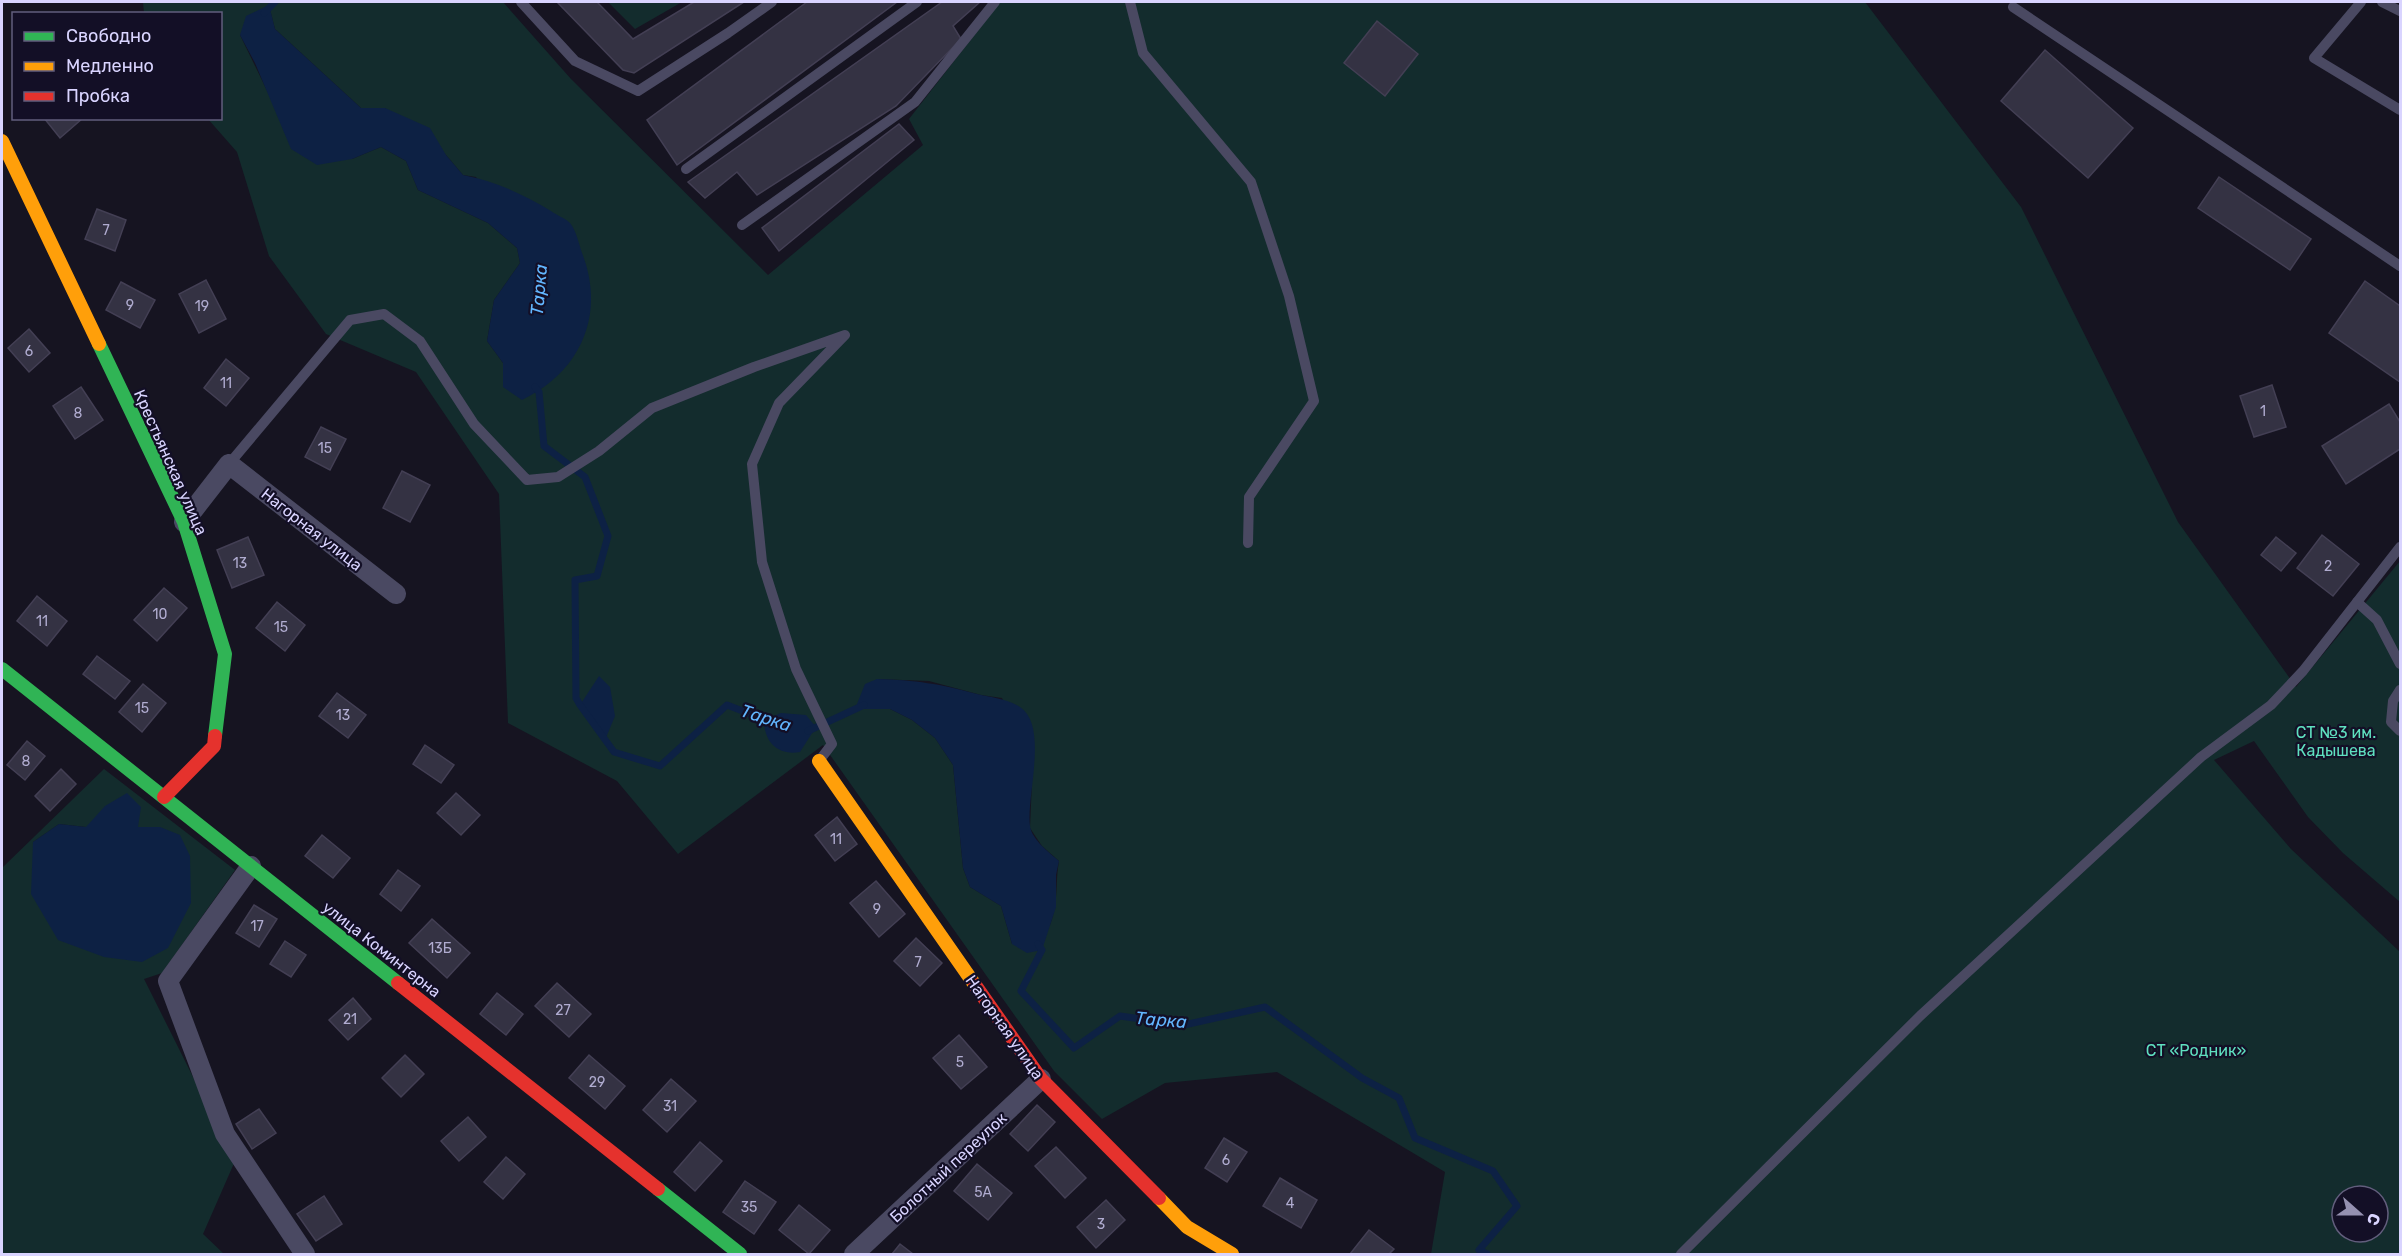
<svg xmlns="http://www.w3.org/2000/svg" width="2402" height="1256" font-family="Rubik,sans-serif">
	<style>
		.green { fill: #132c2d; fill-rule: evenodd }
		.water { fill: #0d2144 }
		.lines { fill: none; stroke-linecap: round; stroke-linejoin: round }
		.stream { stroke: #0d2144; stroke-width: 7 }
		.building { fill: #343243; stroke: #433f54; stroke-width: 1.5 }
		.lane { stroke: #4a4962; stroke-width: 10 }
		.street { stroke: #4a4962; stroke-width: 20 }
		.fast { stroke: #30b455; stroke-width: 14 }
		.slow { stroke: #ff9f0a; stroke-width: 14 }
		.jam { stroke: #e5322d; stroke-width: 14 }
		.labels { text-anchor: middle; stroke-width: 4.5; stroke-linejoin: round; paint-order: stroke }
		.number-label { font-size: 14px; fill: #b0acd0 }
		.street-label { font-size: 16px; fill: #d9d4ff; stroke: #130f26 }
		.park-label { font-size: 16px; fill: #5fe0c0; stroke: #130f26 }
		.water-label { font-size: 18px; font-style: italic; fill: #62b6ff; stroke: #130f26 }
	</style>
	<rect width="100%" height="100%" fill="#161421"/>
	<!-- green -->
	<g class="green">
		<path d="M 143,2 L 503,2 L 571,79 L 768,275 L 923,145 L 909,119 L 1000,2 L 1865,2 L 2021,207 L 2178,522 L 2296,687 L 2400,561 L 2400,902 L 2343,853 L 2308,817 L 2254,741 L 2214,760 L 2291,849 L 2400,952 L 2400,1254 L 1431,1254 L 1445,1172 L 1277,1072 L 1165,1083 L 1102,1119 L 1054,1071 L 823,745 L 678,854 L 617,781 L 508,723 L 499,494 L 416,372 L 326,334 L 269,256 L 237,152 L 208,119 L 220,118 L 220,14 L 144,13 ZM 269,6 L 275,29 L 361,108 L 385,108 L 446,155 L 463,175 L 476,177 L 583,338 L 503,363 L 487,341 L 494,300 L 520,263 L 517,248 L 488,223 L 418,190 L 406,161 L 381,147 L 352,159 L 274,105 L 240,35 ZM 877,679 L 929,681 L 981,695 L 1002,698 L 1033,758 L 1030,828 L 1042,846 L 1059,861 C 1055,884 1059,902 1050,925 L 1012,944 L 1001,906 L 970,887 L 963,868 L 953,765 L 935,738 L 912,720 L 890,709 ZM 2342,1196 L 2378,1196 L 2378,1232 L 2342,1232 Z"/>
		<path d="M 608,2 L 682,2 L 635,29 Z"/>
		<path d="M 104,769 L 235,870 L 162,973 L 144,979 L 235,1161 L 203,1234 L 224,1254 L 2,1254 L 2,868 ZM 59,824 L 86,827 L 160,827 L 33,842 Z"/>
	</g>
	<!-- water -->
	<g class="water">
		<path d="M 269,5 L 275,29 L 361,108 L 385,108 L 430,128 L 446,155 L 463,175 C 495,181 523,194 551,211 C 556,215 565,218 570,223 C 576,230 579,244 582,253 C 606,314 581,372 522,400 L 503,387 L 503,363 L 487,341 L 494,300 L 520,263 L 517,248 L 488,223 L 418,190 L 406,161 L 381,147 L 352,159 L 317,165 L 291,149 L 255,63 L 240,35 L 246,16 Z"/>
		<path d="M 599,676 L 610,687 L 615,716 L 605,740 L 580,705 Z"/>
		<path d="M 877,679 C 916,680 940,684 977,694 C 992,698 1006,698 1020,707 C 1049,726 1026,797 1030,826 C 1032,840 1049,852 1059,861 L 1056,875 L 1056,907 L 1042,950 L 1027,953 L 1012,944 L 1001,906 L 970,887 L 963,868 L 953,765 L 935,738 L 912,720 L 890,709 L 855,709 L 865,684 Z"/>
		<path d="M 781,713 L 806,715 L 816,727 L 800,752 C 778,756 764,742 764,720 Z"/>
		<path d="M 127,793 L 141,807 L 138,827 L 160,827 L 180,835 L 190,856 L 191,903 L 168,948 L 142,962 L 104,957 L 58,940 L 31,894 L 33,842 L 59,824 L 86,827 L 105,806 Z"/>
	</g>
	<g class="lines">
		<!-- stream -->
		<g class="stream">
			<path d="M 264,13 L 275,2"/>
			<path d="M 535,387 L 539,392 L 544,446 L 585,477 L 608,536 L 597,576 L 575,580 L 576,698 L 580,705 L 614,752 L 660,766 L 727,705 L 771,722"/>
			<path d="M 808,731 L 864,705"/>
			<path d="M 1038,944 L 1042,950 L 1021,991 L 1074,1048 L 1120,1016 L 1184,1025 L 1265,1007 L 1362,1078 L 1399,1098 L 1415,1138 L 1493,1171 L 1517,1206 L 1479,1250 L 1487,1254"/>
		</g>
	</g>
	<!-- building -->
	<g class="building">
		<path d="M 557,2 L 597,2 L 633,39 L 694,2 L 744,2 L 634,73 L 623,70 Z"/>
		<path d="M 807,2 L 897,2 L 677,165 L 647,120 Z"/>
		<path d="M 942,2 L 980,2 L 953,26 L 961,39 L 896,106 L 757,195 L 737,172 L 705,198 L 688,182 Z"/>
		<path d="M 1377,21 L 1418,54 L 1385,96 L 1344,63 Z"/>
		<path d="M 2045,50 L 2133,128 L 2088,178 L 2001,101 Z"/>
		<path d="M 44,118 L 83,118 L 60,138 Z"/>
		<path d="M 899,124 L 914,140 L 779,251 L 762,228 Z"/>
		<path d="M 2219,177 L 2311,239 L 2290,270 L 2198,208 Z"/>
		<path d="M 97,209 L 126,220 L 115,251 L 85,239 Z"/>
		<path d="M 206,280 L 226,319 L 199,333 L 179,294 Z"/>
		<path d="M 2365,281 L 2400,306 L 2400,382 L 2329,333 Z"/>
		<path d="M 121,282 L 155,300 L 140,328 L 106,310 Z"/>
		<path d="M 29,329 L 50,353 L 29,372 L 8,348 Z"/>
		<path d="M 226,359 L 249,378 L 226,406 L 204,388 Z"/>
		<path d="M 2272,385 L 2286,427 L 2254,437 L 2240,396 Z"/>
		<path d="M 81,387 L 103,420 L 75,439 L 53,406 Z"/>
		<path d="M 2389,404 L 2400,422 L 2400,449 L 2346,484 L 2322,446 Z"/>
		<path d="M 321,427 L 346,439 L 330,470 L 305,457 Z"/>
		<path d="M 402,471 L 430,485 L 410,522 L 383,508 Z"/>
		<path d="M 2322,535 L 2359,564 L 2333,596 L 2297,568 Z"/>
		<path d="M 248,537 L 264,575 L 232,588 L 217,550 Z"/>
		<path d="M 2276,537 L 2296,553 L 2281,571 L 2261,555 Z"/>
		<path d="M 164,588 L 187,608 L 157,641 L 134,620 Z"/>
		<path d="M 37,596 L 67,621 L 47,646 L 17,621 Z"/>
		<path d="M 277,602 L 305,625 L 285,651 L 256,628 Z"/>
		<path d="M 97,656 L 130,681 L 115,699 L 83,674 Z"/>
		<path d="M 143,684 L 166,703 L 142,732 L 119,712 Z"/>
		<path d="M 337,693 L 366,715 L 348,738 L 319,716 Z"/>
		<path d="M 27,741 L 45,756 L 25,780 L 7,765 Z"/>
		<path d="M 425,745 L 454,765 L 441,783 L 413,764 Z"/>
		<path d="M 61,769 L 76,784 L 50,811 L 35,796 Z"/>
		<path d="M 456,793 L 480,815 L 461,835 L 437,813 Z"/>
		<path d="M 837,817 L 857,844 L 835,861 L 815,835 Z"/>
		<path d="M 322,835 L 350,858 L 333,878 L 305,856 Z"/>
		<path d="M 398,870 L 420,886 L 401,911 L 380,894 Z"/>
		<path d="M 876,881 L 905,914 L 879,937 L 850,903 Z"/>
		<path d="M 254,905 L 277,919 L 259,947 L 236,933 Z"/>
		<path d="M 432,919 L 470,953 L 447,978 L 409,943 Z"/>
		<path d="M 916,938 L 942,963 L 920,986 L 894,961 Z"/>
		<path d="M 285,941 L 306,955 L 291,977 L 270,964 Z"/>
		<path d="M 557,983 L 591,1014 L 569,1037 L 535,1006 Z"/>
		<path d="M 497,993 L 523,1014 L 506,1035 L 480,1014 Z"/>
		<path d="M 353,998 L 371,1019 L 348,1040 L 329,1020 Z"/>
		<path d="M 959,1035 L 987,1067 L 961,1089 L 933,1058 Z"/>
		<path d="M 405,1055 L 424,1074 L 401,1097 L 382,1078 Z"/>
		<path d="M 589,1055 L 625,1086 L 605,1109 L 569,1078 Z"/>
		<path d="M 671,1079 L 696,1101 L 667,1132 L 643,1110 Z"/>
		<path d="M 1037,1105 L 1055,1122 L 1028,1151 L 1010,1134 Z"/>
		<path d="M 259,1109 L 276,1133 L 252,1149 L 236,1124 Z"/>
		<path d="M 468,1117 L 486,1137 L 459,1161 L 441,1141 Z"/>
		<path d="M 1224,1138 L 1247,1152 L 1227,1182 L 1205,1168 Z"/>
		<path d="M 700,1142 L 722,1161 L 695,1191 L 674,1172 Z"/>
		<path d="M 1056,1147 L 1086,1178 L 1065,1198 L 1035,1166 Z"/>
		<path d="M 506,1157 L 525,1174 L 503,1199 L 484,1182 Z"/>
		<path d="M 977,1164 L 1012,1193 L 988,1220 L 954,1191 Z"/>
		<path d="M 1280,1178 L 1317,1200 L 1301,1228 L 1263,1206 Z"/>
		<path d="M 745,1181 L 776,1202 L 754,1234 L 723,1212 Z"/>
		<path d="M 324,1196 L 342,1224 L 316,1241 L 297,1214 Z"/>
		<path d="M 1106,1200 L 1125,1220 L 1096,1248 L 1077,1227 Z"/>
		<path d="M 799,1205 L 830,1230 L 809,1254 L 779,1230 Z"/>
		<path d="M 1369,1230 L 1394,1249 L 1389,1254 L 1350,1254 Z"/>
		<path d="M 900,1244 L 913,1254 L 892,1254 Z"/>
	</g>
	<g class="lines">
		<!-- lane -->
		<g class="lane">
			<path d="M 521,2 L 575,61 L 638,91 L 728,33 L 772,2"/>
			<path d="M 1130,2 L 1143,53 L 1251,182 L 1289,296 L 1314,401 L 1249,497 L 1248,543"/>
			<path d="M 2361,2 L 2314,58 L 2400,110"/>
			<path d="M 2382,2 L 2400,11"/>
			<path d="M 2013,7 L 2400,266"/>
			<path d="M 686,169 L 917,2"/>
			<path d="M 742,225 L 915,102 L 995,2"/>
			<path d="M 229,464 L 350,320 L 384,314 L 420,341 L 474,424 L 527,480 L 558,477 L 599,451 L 652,408 L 754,367 L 845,335 L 779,403 L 752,464 L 762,562 L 796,669 L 832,744 L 819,761"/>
			<path d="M 2357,602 L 2377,620 L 2400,664"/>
			<path d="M 2400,690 L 2393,701 L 2391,722 L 2400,731"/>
			<path d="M 1681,1254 L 1920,1016 L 2201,757 L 2271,705 L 2303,671 L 2400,547"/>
		</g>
		<!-- street -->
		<g class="street">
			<path d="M 184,522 L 229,464 L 396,594"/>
			<path d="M 251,866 L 168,981 L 225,1134 L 305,1254"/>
			<path d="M 854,1254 L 1041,1079"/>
		</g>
		<!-- fast -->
		<g class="fast">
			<path d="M 99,344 L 184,522 L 225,654 L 215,736"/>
			<path d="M 2,669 L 398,983"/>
			<path d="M 658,1189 L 740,1254"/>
		</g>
		<!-- slow -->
		<g class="slow">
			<path d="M 2,141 L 99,344"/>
			<path d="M 819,761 L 975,985"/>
			<path d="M 1159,1198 L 1187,1227 L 1232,1254"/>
		</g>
		<!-- jam -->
		<g class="jam">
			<path d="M 164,797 L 214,746 L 215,736"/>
			<path d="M 398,983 L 658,1189"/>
			<path d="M 975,985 L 1041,1079 L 1159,1198"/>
		</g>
	</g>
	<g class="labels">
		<!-- number labels -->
		<g class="number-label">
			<text x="106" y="235">7</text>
			<text x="130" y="310">9</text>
			<text x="202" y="311">19</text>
			<text x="29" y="356">6</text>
			<text x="226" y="388">11</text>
			<text x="2263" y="416">1</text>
			<text x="78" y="418">8</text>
			<text x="325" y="453">15</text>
			<text x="240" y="568">13</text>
			<text x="2328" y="571">2</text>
			<text x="160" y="619">10</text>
			<text x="42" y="626">11</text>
			<text x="281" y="632">15</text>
			<text x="142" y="713">15</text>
			<text x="343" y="720">13</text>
			<text x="26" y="766">8</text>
			<text x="836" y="844">11</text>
			<text x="877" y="914">9</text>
			<text x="257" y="931">17</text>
			<text x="440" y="953">13Б</text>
			<text x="918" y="967">7</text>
			<text x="563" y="1015">27</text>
			<text x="350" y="1024">21</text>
			<text x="960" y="1067">5</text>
			<text x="597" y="1087">29</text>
			<text x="670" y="1111">31</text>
			<text x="1226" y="1165">6</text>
			<text x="983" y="1197">5А</text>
			<text x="1290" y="1208">4</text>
			<text x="749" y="1212">35</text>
			<text x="1101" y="1229">3</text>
		</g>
		<!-- street labels -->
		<g class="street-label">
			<text transform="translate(171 462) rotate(66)" y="6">Крестьянская улица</text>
			<text transform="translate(312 529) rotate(38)" y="6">Нагорная улица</text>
			<text transform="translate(382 949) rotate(38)" y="6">улица Коминтерна</text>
			<text transform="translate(1005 1027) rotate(55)" y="6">Нагорная улица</text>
			<text transform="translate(948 1167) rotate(-43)" y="6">Болотный переулок</text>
		</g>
		<!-- park labels -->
		<g class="park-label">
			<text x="2336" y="738">СТ №3 им.<tspan x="2336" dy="18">Кадышева</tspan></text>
			<text x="2196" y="1056">СТ «Родник»</text>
		</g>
		<!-- water labels -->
		<g class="water-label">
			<text transform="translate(539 290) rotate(-85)" y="6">Тарка</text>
			<text transform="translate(766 718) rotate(18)" y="6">Тарка</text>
			<text transform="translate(1161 1020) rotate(5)" y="6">Тарка</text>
		</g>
	</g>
	<!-- border -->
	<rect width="2402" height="1256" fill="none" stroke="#d9d4ff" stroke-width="6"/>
	<!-- legend -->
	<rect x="12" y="12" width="210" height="108" fill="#130f26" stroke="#625e7d" stroke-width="1.5"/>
	<rect x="24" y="32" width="30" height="9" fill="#30b455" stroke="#625e7d" stroke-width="1.5"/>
	<text x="66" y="42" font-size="18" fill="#d9d4ff">Свободно</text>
	<rect x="24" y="62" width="30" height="9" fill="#ff9f0a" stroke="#625e7d" stroke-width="1.5"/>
	<text x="66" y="72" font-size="18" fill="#d9d4ff">Медленно</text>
	<rect x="24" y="92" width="30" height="9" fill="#e5322d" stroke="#625e7d" stroke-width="1.5"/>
	<text x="66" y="102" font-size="18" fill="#d9d4ff">Пробка</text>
	<!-- north arrow -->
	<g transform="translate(2360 1214) rotate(111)"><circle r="28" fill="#130f26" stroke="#625e7d" stroke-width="1.5"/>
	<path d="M0-4.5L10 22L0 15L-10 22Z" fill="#9591b1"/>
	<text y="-9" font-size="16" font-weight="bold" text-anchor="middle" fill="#d9d4ff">С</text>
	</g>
</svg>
